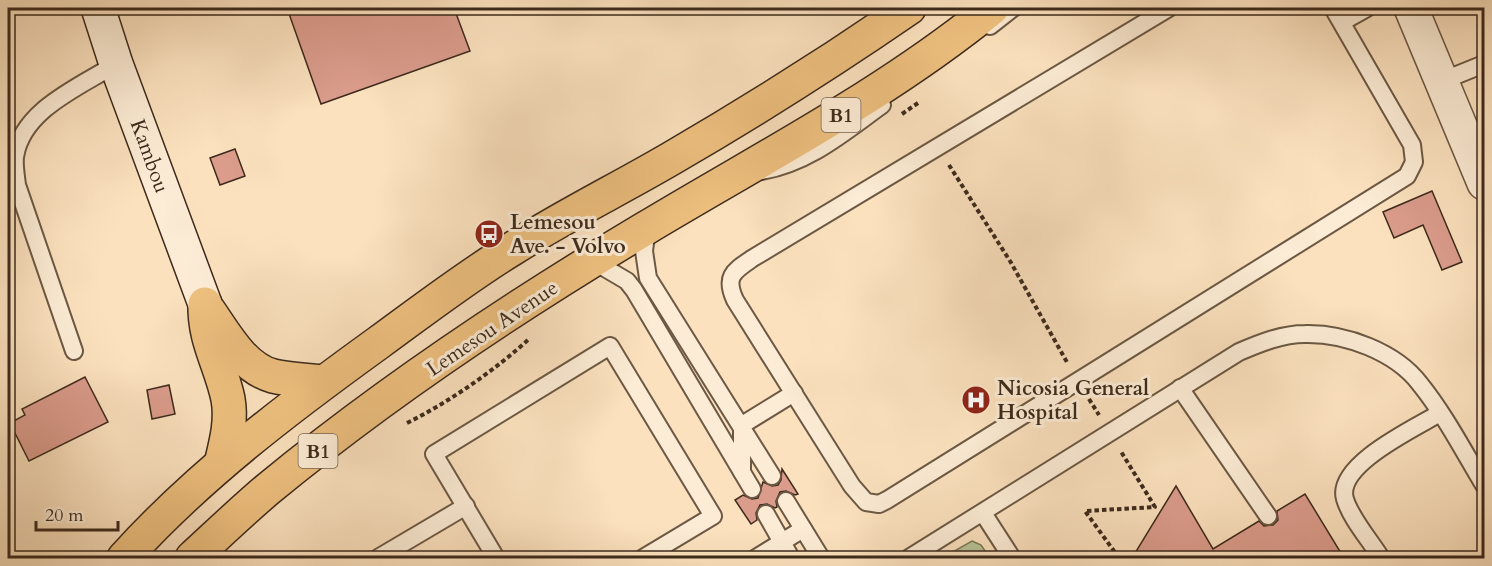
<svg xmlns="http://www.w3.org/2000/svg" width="1492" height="566" font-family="Cardo,serif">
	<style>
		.green { fill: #b8c496; stroke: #7a7759; stroke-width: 1.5 }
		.building { fill: #db9c8c; stroke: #3d2a1c; stroke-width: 1.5 }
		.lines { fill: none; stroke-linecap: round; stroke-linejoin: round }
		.lane-casing { stroke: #6c5844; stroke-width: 20 }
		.street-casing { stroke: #6c5844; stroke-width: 36 }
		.secondary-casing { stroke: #3d2a1c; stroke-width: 36 }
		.primary-casing { stroke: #3d2a1c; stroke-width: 36 }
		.path { stroke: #3d2a1c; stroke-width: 4; stroke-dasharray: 4.5 3; stroke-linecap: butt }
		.lane { stroke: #fcecd5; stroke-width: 16 }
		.street { stroke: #fcecd5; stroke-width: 33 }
		.secondary { stroke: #fcecd5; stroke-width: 33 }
		.primary { stroke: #eec07f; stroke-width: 33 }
		.labels { text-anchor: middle; stroke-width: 6; stroke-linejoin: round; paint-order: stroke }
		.shield { fill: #fcecd5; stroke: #766454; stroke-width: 1.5 }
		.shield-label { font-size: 20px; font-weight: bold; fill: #3d2a1c }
		.street-label { font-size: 21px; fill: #3d2a1c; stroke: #fcecd5 }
		.poi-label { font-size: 21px; font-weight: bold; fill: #3d2a1c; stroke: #fcecd5; text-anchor: start }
	</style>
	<rect width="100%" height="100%" fill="#fbe1be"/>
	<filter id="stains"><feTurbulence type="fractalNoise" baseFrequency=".00333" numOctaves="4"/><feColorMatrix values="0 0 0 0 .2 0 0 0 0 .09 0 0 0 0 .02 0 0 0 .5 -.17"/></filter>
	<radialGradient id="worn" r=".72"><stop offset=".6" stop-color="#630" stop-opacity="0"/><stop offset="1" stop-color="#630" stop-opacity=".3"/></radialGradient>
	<!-- green -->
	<path class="green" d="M 972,541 L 981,545 L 990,558 L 942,558 Z"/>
	<!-- building -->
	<g class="building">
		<path d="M 287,8 L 454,8 L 470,51 L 321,104 Z"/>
		<path d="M 235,149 L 245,176 L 220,185 L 210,158 Z"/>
		<path d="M 1432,191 L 1462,262 L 1442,270 L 1423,225 L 1394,238 L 1383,212 Z"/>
		<path d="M 85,377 L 108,422 L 29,461 L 10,423 L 25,415 L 22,409 Z"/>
		<path d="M 169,385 L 175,414 L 152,419 L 147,390 Z"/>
		<path d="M 782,469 L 798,494 L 795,495 L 786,491 L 780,492 L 776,501 L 777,507 L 775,508 L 767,504 L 760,505 L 756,513 L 757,520 L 751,524 L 735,500 L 743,495 L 752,499 L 758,498 L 763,482 L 772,486 L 778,485 L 781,480 Z"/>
		<path d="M 1176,486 L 1213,549 L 1259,521 L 1264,526 L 1273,525 L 1278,520 L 1277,511 L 1305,494 L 1344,558 L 1132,558 Z"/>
	</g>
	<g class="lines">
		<!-- lane casing -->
		<g class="lane-casing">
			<g id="lane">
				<path d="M 1169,8 L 753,258 C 734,271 724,276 735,300 L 852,486 L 866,502 L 879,504 L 887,500 L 1407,176 L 1414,162 L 1412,145 L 1333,8"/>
				<path d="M 1342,22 L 1367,8"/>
				<path d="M 990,26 L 1013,8"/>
				<path d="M 1442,81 L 1484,64"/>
				<path d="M 762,171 C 810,162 843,133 882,105"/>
				<path d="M 647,227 L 644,251 L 648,278 L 772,476"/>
				<path d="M 593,261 L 627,281 L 634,290 L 752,489"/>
				<path d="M 74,351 L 17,185 C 16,176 14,166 15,157 C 22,110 79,87 116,64"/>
				<path d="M 1180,388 L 1268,516"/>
				<path d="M 742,472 L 742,425 L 794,393"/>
				<path d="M 786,501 L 821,558"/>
				<path d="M 983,513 L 1012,558"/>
				<path d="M 766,514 L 791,558"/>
				<path d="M 378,558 L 466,506"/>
				<path d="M 496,558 L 434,454 L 610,346 L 713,516 L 643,558"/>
				<path d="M 756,558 L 803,529"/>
				<path d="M 909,558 L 1239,352 C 1260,343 1282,334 1305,334 C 1345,333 1396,352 1420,384 C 1445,415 1464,452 1484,485"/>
				<path d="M 1381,558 C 1370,540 1351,519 1345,499 C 1335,465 1415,428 1440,413"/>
			</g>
		</g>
		<!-- street casing -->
		<g class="street-casing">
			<path id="street" d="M 1411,8 L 1484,183"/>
		</g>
		<!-- secondary casing -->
		<g class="secondary-casing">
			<path id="secondary" d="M 98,8 L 116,64 L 205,304"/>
		</g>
		<!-- primary casing -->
		<g class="primary-casing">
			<g id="primary">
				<path d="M 205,304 C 204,341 221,365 228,399 C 232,422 226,443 221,464"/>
				<path d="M 209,311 C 225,334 243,368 273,376 C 289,380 308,380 324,382"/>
				<path d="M 124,558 C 198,476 288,408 378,343 C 422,311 466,277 512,249 C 564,216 619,189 672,158 C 753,111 832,61 909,8"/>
				<path d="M 192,558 C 217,535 242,511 268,489 C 386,392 515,306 646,228 C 764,157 885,95 992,8"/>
			</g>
		</g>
		<!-- path -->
		<g class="path">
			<path d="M 902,114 L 918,103"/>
			<path d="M 949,165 L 1010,261 L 1068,364"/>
			<path d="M 1089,399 L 1099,415"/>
			<path d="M 407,423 C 449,402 494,371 529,339"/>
			<path d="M 88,558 L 94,552"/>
			<path d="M 1119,558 L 1085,511 L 1155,507 L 1120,450"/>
		</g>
		<!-- lane -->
		<use href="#lane" class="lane"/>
		<!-- street -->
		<use href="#street" class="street"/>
		<!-- secondary -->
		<use href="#secondary" class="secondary"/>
		<!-- primary -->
		<use href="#primary" class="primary"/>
	</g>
	<!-- icons -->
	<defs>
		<g id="bus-disc" transform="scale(1.5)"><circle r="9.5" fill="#8f2418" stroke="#fcecd5"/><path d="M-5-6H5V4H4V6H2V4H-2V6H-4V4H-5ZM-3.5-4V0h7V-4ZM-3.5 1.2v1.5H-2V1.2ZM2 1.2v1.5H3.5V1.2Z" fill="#fff"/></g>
		<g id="hospital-disc" transform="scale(1.5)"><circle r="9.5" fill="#8f2418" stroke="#fcecd5"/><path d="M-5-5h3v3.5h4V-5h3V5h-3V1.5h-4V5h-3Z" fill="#fff"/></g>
	</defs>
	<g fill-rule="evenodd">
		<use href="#bus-disc" x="489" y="234"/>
		<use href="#hospital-disc" x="976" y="400"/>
	</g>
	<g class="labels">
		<!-- shield labels -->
		<g class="shield">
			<rect x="821.5" y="98" width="39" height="34" rx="4.5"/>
			<rect x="298.5" y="434" width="39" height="34" rx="4.5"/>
		</g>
		<g class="shield-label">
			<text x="841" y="122">B1</text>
			<text x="318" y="458">B1</text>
		</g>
		<!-- street labels -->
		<g class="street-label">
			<text transform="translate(150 156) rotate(70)" y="7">Kambou</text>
			<text transform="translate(492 328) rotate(-34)" y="7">Lemesou Avenue</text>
		</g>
		<!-- poi labels -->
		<g class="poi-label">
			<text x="510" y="229">Lemesou<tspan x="510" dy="24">Ave. - Volvo</tspan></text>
			<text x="997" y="395">Nicosia General<tspan x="997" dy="24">Hospital</tspan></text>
		</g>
	</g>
	<!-- margin -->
	<rect width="1492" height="566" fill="none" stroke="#fbe1be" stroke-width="30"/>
	<rect x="9" y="9" width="1474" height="548" fill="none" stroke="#3d2a1c" stroke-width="3"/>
	<rect x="15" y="15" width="1462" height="536" fill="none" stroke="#3d2a1c" stroke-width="1.5"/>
	<!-- scale -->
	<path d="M36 521v9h82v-9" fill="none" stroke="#3d2a1c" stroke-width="3"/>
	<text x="45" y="521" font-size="18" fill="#3d2a1c" stroke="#fcecd5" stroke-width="4.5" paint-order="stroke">20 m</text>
	<rect width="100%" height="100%" filter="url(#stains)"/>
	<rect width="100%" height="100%" fill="url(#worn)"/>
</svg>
